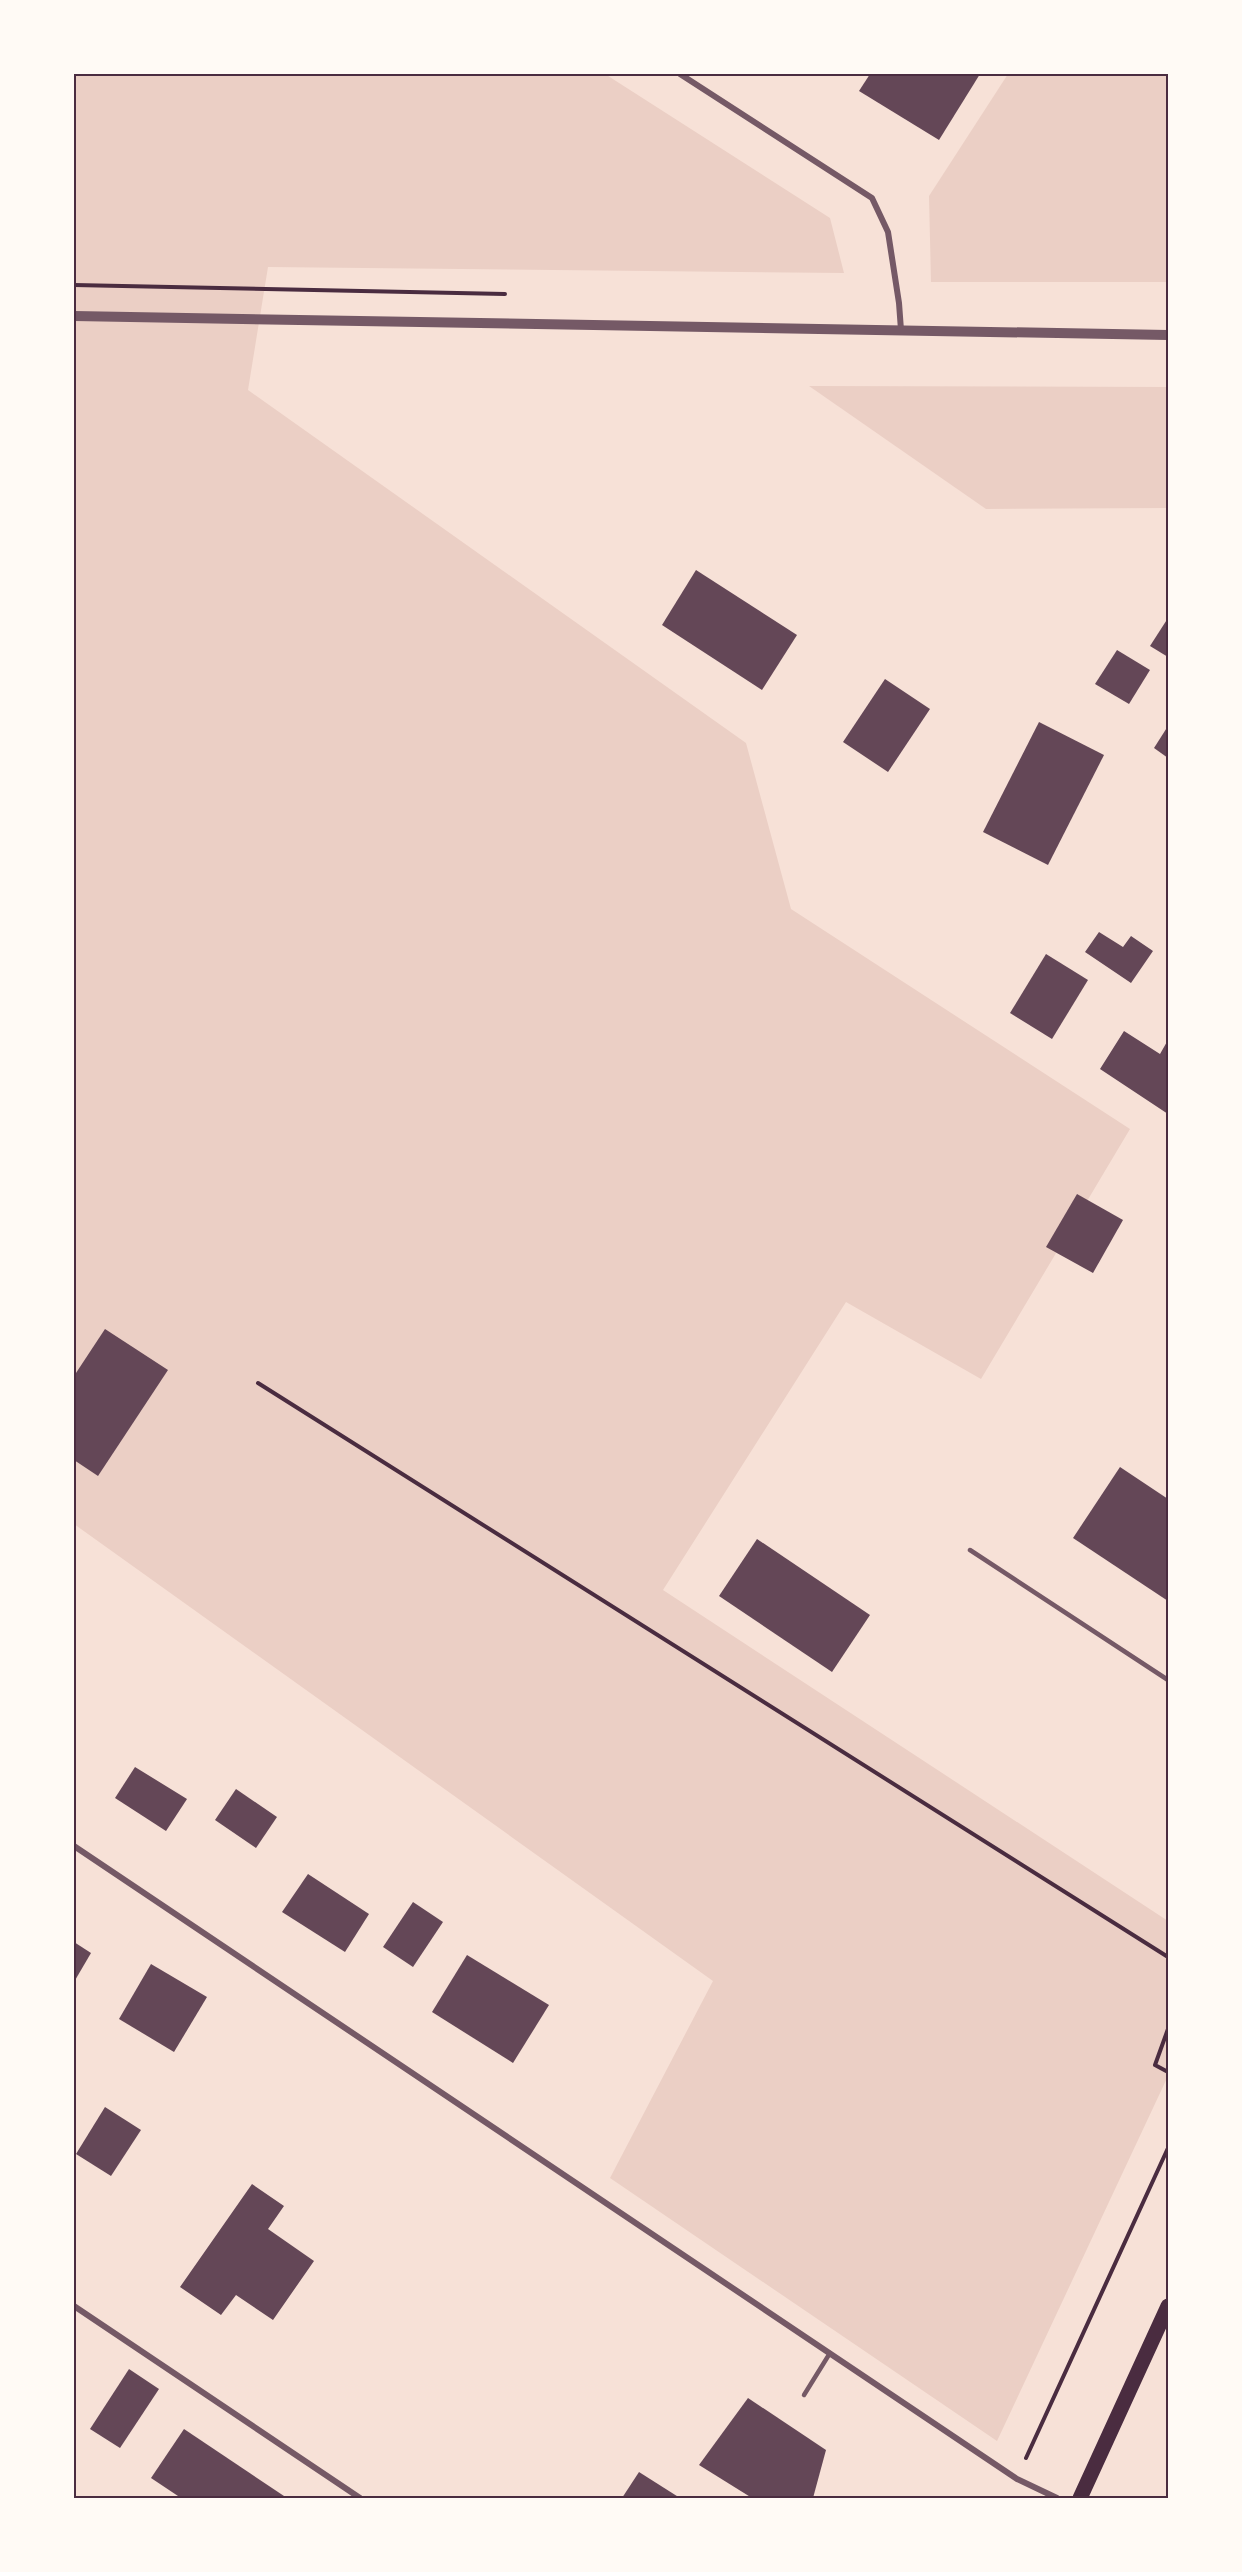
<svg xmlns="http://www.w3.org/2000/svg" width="1242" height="2572" font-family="Mulish,sans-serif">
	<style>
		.green { fill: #ebcfc5 }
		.building { fill: #644757 }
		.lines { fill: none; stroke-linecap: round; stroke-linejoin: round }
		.path { stroke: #4a2c40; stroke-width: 4 }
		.service { stroke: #755966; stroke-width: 4.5 }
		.minor { stroke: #755966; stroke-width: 6 }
		.tertiary { stroke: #755966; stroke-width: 10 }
		.primary { stroke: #4a2c40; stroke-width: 15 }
		.neatline { fill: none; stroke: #4a2c40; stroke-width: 2 }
	</style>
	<rect width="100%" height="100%" fill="#f7e1d7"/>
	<!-- green -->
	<g class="green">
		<path d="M 74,74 L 605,74 L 830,218 L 844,273 L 268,267 L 248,390 L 746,743 L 791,909 L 1130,1129 L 981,1379 L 846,1302 L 663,1590 L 1168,1921 L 1168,2076 L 997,2441 L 610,2178 L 713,1981 L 74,1524 Z"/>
		<path d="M 1008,74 L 1168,74 L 1168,282 L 931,282 L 929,196 Z"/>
		<path d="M 809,386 L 1168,387 L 1168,508 L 986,509 Z"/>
	</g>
	<!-- building -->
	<g class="building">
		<path d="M 870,74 L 980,74 L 939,140 L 859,91 Z"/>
		<path d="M 696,570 L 797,635 L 762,690 L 662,625 Z"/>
		<path d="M 1168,618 L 1168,657 L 1150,646 Z"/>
		<path d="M 1117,650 L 1150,670 L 1129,704 L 1095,684 Z"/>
		<path d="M 885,679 L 930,709 L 888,772 L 843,742 Z"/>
		<path d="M 1039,722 L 1104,755 L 1048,865 L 983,832 Z"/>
		<path d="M 1168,726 L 1168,758 L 1154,748 Z"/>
		<path d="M 1099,932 L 1123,947 L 1131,936 L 1153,951 L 1131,983 L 1085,952 Z"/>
		<path d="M 1046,954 L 1088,980 L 1052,1039 L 1010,1013 Z"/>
		<path d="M 1124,1031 L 1160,1054 L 1168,1040 L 1168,1114 L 1100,1069 Z"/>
		<path d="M 1077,1194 L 1123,1220 L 1093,1273 L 1046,1247 Z"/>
		<path d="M 105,1329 L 168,1370 L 98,1476 L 74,1460 L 74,1376 Z"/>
		<path d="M 1120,1467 L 1168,1499 L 1168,1601 L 1073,1538 Z"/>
		<path d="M 757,1539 L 870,1615 L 832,1672 L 719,1596 Z"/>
		<path d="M 135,1767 L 187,1799 L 166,1831 L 115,1798 Z"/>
		<path d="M 236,1789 L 277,1817 L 256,1848 L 215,1820 Z"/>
		<path d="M 308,1874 L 369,1914 L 345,1952 L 282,1912 Z"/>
		<path d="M 413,1902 L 443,1922 L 413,1967 L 383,1947 Z"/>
		<path d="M 74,1942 L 91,1953 L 74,1982 Z"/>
		<path d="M 467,1955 L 549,2005 L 513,2063 L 432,2012 Z"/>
		<path d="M 151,1964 L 207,1997 L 174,2052 L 119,2019 Z"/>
		<path d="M 105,2107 L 141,2130 L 111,2176 L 76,2154 Z"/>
		<path d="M 252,2184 L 284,2206 L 268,2229 L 314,2261 L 273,2320 L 236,2295 L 221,2315 L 180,2287 Z"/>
		<path d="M 129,2369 L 159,2389 L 120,2448 L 90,2429 Z"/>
		<path d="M 748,2398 L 826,2450 L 813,2498 L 752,2498 L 699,2465 Z"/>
		<path d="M 184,2429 L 287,2498 L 181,2498 L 151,2478 Z"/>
		<path d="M 639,2472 L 680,2498 L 622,2498 Z"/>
	</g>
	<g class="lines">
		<!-- path -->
		<g class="path">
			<path d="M 74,285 L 505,294"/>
			<path d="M 258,1383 L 1168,1957"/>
			<path d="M 1168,2029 L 1155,2065 L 1168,2072"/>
			<path d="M 1026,2458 L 1168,2148"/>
		</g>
		<!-- service -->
		<g class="service">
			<path d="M 970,1550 L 1168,1680"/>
			<path d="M 804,2395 L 830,2353"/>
		</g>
		<!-- minor -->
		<g class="minor">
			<path d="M 680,74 L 872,198 L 888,232 L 899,303 L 901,330"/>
			<path d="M 74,1846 L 1017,2479 L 1057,2498"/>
			<path d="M 74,2306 L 360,2498"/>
		</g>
		<!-- tertiary -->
		<path class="tertiary" d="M 74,316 L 1168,335"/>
		<!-- primary -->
		<path class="primary" d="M 1080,2498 L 1168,2306"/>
	</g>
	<!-- border -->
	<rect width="1242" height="2572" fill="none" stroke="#fffaf5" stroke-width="150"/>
	<rect x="75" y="75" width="1092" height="2422" class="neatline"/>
</svg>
